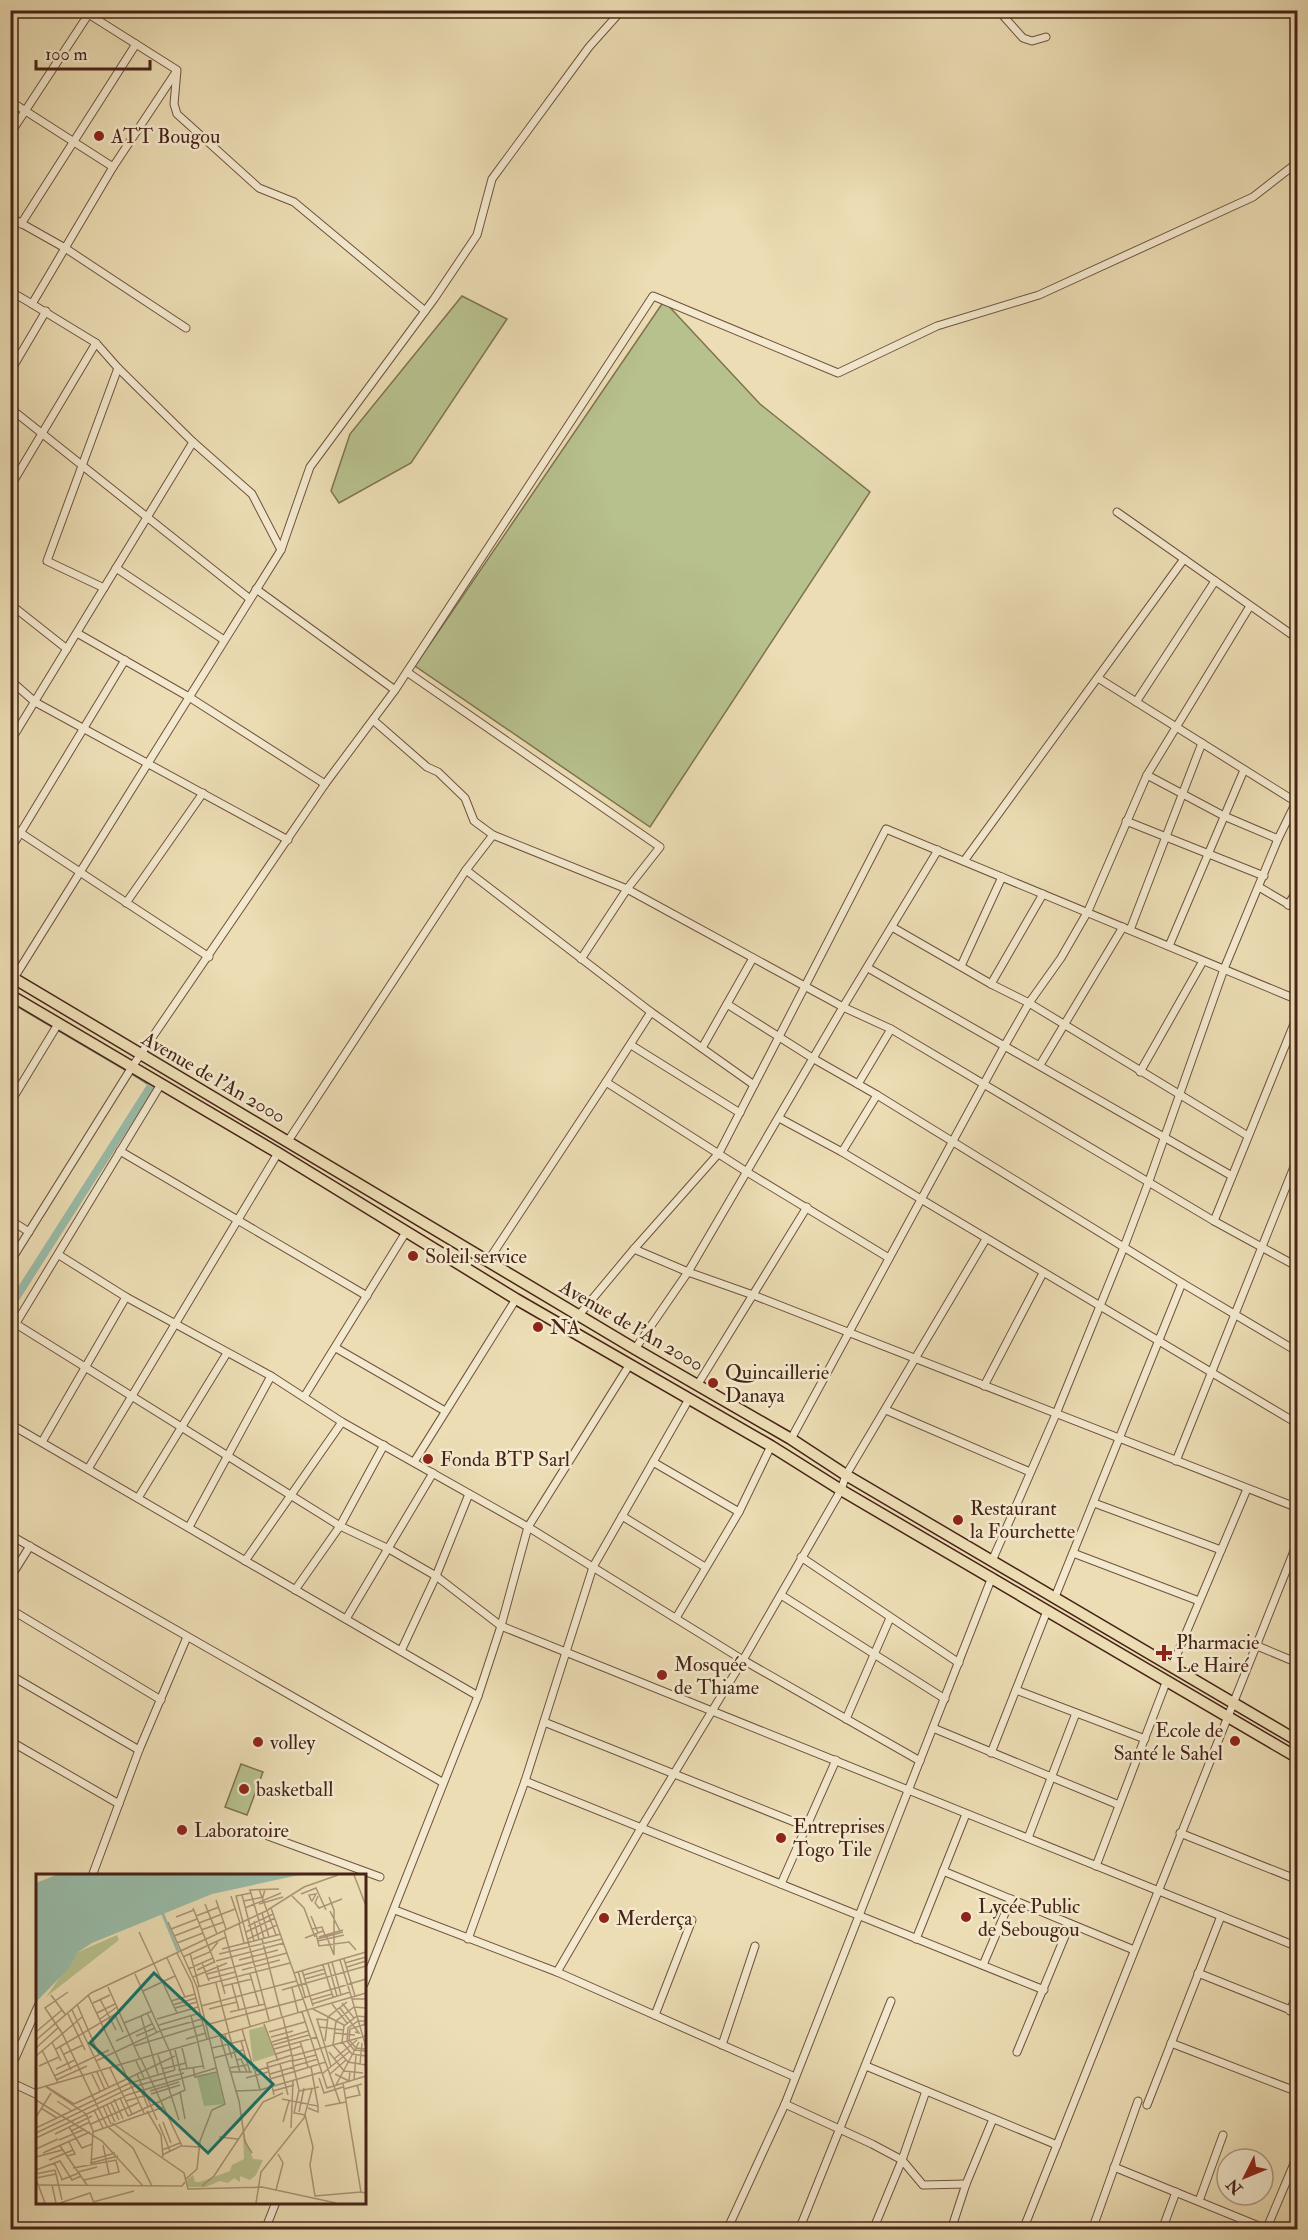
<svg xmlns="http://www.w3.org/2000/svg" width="1308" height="2240" font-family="'IM FELL Double Pica',serif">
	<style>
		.green { fill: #b7c18e; stroke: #7f7252; stroke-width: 1.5 }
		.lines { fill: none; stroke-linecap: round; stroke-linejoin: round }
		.stream { stroke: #787f6f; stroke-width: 2 }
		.canal { stroke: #99bca9; stroke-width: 8 }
		.minor-casing { stroke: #70523e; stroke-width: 9 }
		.primary-casing { stroke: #472317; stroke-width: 13 }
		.minor { stroke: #f3e9ce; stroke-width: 7 }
		.primary { stroke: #ecddb4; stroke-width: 10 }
		.poi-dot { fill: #8f2418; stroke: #f3e9ce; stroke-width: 2 }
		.labels { text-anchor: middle; stroke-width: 5; stroke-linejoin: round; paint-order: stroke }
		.poi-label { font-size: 20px; fill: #472317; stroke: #f3e9ce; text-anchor: start }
		.street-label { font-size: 20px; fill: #472317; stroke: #f3e9ce }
		.inset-river { fill: none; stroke: #99bca9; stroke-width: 3 }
		.inset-road { fill: none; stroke: #aa9375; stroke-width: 1.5 }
		.view { fill: #0f766e; fill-opacity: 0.15; stroke: #0f766e; stroke-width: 3 }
		.inset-edge { fill: none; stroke: #472317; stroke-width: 3 }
	</style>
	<rect width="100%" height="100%" fill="#ecddb4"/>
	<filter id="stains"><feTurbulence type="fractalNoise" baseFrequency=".00333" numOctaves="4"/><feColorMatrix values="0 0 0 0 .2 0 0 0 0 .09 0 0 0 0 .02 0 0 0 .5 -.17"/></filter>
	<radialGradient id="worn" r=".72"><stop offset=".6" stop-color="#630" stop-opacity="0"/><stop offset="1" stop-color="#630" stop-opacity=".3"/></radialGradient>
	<!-- green -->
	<g class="green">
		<path d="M 462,296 L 507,319 L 411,463 L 339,503 L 331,491 L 350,434 Z"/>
		<path d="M 664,301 L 760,404 L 870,492 L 650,827 L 415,666 Z"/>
		<path d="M 241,1764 L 263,1772 L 247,1815 L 225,1807 Z"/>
	</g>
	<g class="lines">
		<!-- stream -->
		<g class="stream">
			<path d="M 10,1002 L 127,1071"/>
			<path d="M 132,1074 L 151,1086"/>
		</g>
		<!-- canal -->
		<path class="canal" d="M 10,1307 L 151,1086"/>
		<!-- minor casing -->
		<g class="minor-casing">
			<g id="minor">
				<path d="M 82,10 L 177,70 L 174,104 L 177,114 L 259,188 L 294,202 L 425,311"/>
				<path d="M 998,10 L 1023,38 L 1032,41 L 1046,37"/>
				<path d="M 10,20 L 17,10"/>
				<path d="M 10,101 L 113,167"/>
				<path d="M 10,134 L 88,15"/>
				<path d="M 10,217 L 65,248 L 186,328"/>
				<path d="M 21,224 L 136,44"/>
				<path d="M 10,291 L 32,304 L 113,167 L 176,72"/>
				<path d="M 32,304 L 96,343 L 118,368 L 193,442 L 252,494 L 281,550"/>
				<path d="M 10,372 L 46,311"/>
				<path d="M 10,408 L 250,599"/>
				<path d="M 10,487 L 96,343"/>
				<path d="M 1117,512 L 1298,639"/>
				<path d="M 116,568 L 224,640"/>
				<path d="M 104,588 L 47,561 L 118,368"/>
				<path d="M 256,589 L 395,690"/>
				<path d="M 10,604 L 67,649"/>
				<path d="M 77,633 L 189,697 L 325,784"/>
				<path d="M 407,672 L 660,847 L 627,889 L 581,959"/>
				<path d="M 1098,678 L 1296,802"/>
				<path d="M 10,680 L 35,702 L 288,840"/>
				<path d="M 1136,702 L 1215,581"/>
				<path d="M 373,720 L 427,767 L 438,772 L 465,798 L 474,821 L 493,835 L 627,889 L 843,1007 L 891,1029 L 1214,1221 L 1298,1267"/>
				<path d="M 10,742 L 193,442"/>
				<path d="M 1147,775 L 1224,816 L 1278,839"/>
				<path d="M 1126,821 L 1264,876"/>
				<path d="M 10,826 L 209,957"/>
				<path d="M 10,850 L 125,660"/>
				<path d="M 964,861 L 1184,559"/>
				<path d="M 466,870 L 651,1012 L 754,1085"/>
				<path d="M 1259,887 L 1298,910"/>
				<path d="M 126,903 L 203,793"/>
				<path d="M 1288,905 L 1298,889"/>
				<path d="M 892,927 L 991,984 L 1029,1003 L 1248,1136"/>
				<path d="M 1130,930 L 1202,743"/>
				<path d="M 1169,946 L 1244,770"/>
				<path d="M 961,966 L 1002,877"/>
				<path d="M 868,968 L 1232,1176"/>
				<path d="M 14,978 L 281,550 L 310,467 L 434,299 L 477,235 L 492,179 L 589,47 L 622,10"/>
				<path d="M 991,984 L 1043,894"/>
				<path d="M 727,1004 L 814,1059 L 877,1095 L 1182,1283 L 1298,1352"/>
				<path d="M 631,1045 L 740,1113"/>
				<path d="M 702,1048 L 753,958"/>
				<path d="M 1040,1065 L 1123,927"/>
				<path d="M 1140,1072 L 1203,961"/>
				<path d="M 606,1082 L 747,1172 L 889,1258"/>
				<path d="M 858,1084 L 891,1029"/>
				<path d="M 10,1103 L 58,1024"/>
				<path d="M 779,1118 L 842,1152 L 1298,1424"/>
				<path d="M 288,1141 L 466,870 L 493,835"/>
				<path d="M 120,1151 L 367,1296"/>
				<path d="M 842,1152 L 877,1095"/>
				<path d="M 10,1220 L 29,1232"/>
				<path d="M 1214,1221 L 1298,1014"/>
				<path d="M 634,1249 L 688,1272 L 753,1295 L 1298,1508"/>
				<path d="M 59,1255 L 126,1297 L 271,1376 L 342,1422 L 528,1527 L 743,1660 L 920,1761"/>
				<path d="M 488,1261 L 606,1082 L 651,1012"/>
				<path d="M 10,1262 L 132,1067 L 325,784 L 395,690 L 653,296 L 838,373 L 937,326 L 1039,295 L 1253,197 L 1298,162"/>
				<path d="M 579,1315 L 634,1249 L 719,1153 L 886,829 L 1298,1000"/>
				<path d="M 16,1324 L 340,1526 L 389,1549 L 436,1576 L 501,1626 L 1298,1947"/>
				<path d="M 10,1333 L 161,1084"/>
				<path d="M 336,1348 L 445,1411"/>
				<path d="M 635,1349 L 688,1272 L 843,1007 L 938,850"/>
				<path d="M 698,1384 L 807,1207"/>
				<path d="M 984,1386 L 1043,1273"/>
				<path d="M 304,1397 L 406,1232"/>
				<path d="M 886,1410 L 1030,1472"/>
				<path d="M 10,1424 L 478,1696"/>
				<path d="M 791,1439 L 1005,1045 L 1029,1003 L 1061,958 L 1088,911 L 1147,775 L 1250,606"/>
				<path d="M 42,1442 L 126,1297"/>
				<path d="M 1176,1461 L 1298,1157"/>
				<path d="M 414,1462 L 516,1299"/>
				<path d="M 653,1462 L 739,1512"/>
				<path d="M 88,1469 L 278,1153"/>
				<path d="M 138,1498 L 227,1353"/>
				<path d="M 1094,1503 L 1221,1550"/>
				<path d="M 622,1516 L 705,1567"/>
				<path d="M 189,1527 L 271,1376"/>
				<path d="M 10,1535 L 442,1782"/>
				<path d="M 1073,1553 L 1199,1601"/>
				<path d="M 801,1557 L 959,1663"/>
				<path d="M 245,1561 L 342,1422"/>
				<path d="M 992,1561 L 1056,1414 L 1124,1247 L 1149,1181 L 1224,969 L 1278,839 L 1298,798"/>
				<path d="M 10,1578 L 30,1546"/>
				<path d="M 295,1590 L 340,1526 L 384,1445"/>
				<path d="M 781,1595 L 945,1699"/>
				<path d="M 1055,1597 L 1182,1283"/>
				<path d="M 10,1609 L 161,1700"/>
				<path d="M 676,1618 L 739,1512 L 771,1446"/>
				<path d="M 346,1619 L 433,1473"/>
				<path d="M 1255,1645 L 1298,1663"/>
				<path d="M 401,1651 L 436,1576 L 469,1494"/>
				<path d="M 1172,1666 L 1247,1489"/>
				<path d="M 10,1675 L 139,1750"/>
				<path d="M 1016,1690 L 1145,1739"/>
				<path d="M 846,1719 L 890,1618"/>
				<path d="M 544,1722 L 807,1827"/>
				<path d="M 933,1728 L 1119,1805"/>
				<path d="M 10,1741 L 119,1804"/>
				<path d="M 991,1753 L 1047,1611"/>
				<path d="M 525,1781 L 1044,1990"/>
				<path d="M 1180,1833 L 1298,1880"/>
				<path d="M 268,1836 L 380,1877"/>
				<path d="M 1028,1838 L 1076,1713"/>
				<path d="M 1096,1866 L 1167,1680"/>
				<path d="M 943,1871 L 1134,1950"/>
				<path d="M 92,1876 L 139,1750 L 187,1637"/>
				<path d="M 781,1884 L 836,1760"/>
				<path d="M 395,1910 L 557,1972 L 641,1828 L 743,1660 L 841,1490 L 846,1475 L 986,1239"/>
				<path d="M 468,1939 L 525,1781 L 593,1567 L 689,1399"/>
				<path d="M 916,1939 L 966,1814"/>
				<path d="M 983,1965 L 1011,1899"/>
				<path d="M 557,1972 L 795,2077"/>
				<path d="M 1198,1973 L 1298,2013"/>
				<path d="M 364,1984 L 478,1696 L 501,1626 L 528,1527 L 630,1364"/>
				<path d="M 1290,2011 L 1298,1992"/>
				<path d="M 655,2015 L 692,1920"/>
				<path d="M 1171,2043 L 1298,2092"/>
				<path d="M 722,2045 L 755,1946"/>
				<path d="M 1017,2052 L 1070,1924"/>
				<path d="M 866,2066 L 1057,2145"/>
				<path d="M 10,2070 L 38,2006"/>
				<path d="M 10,2082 L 38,2095"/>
				<path d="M 785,2104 L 872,2144 L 902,2160 L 923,2185 L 966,2184"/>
				<path d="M 1147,2105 L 1221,1916"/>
				<path d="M 1114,2167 L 1266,2229"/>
				<path d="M 1199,2201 L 1223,2135"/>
				<path d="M 265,2230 L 276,2202"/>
				<path d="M 727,2230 L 785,2104 L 992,1577"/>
				<path d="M 799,2230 L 891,2001"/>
				<path d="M 873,2230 L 902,2160 L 926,2091"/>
				<path d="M 951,2230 L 966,2184 L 993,2119"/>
				<path d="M 1023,2230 L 1298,1541"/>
				<path d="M 1092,2230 L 1138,2101"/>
				<path d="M 1162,2230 L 1176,2192"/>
				<path d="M 1266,2230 L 1298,2154"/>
			</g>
		</g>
		<!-- primary casing -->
		<g class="primary-casing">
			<g id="primary">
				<path d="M 10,976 L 635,1349 L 791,1439 L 846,1475 L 1298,1741"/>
				<path d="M 10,995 L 278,1153 L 516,1299 L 771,1446 L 841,1490 L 1298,1758"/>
			</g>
		</g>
		<!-- minor -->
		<use href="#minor" class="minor"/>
		<!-- primary -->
		<use href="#primary" class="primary"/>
	</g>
	<!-- markers -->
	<g class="poi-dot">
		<circle cx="99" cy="136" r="6"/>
		<circle cx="413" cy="1256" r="6"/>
		<circle cx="538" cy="1327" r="6"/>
		<circle cx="713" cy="1383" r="6"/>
		<circle cx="428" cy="1459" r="6"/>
		<circle cx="958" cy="1520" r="6"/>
		<path d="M1161 1644h6v6h6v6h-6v6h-6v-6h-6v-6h6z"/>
		<circle cx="662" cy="1675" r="6"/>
		<circle cx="1235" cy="1741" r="6"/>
		<circle cx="258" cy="1742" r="6"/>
		<circle cx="244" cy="1789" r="6"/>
		<circle cx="182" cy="1830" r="6"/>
		<circle cx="781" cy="1838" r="6"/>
		<circle cx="966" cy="1917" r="6"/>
		<circle cx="604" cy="1918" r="6"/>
	</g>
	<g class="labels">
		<!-- poi labels -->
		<g class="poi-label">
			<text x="111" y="143">ATT Bougou</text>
			<text x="425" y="1263">Soleil service</text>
			<text x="550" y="1334">NA</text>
			<text x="725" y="1379">Quincaillerie<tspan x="725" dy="23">Danaya</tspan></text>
			<text x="440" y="1466">Fonda BTP Sarl</text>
			<text x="970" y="1515">Restaurant<tspan x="970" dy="23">la Fourchette</tspan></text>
			<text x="1176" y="1649">Pharmacie<tspan x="1176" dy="23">Le Hairé</tspan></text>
			<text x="674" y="1671">Mosquée<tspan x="674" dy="23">de Thiame</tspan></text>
			<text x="1223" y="1737" text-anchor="end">Ecole de<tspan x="1223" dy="23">Santé le Sahel</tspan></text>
			<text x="270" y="1749">volley</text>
			<text x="256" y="1796">basketball</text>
			<text x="793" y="1833">Entreprises<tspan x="793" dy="23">Togo Tile</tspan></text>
			<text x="194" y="1837">Laboratoire</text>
			<text x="978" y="1913">Lycée Public<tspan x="978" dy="23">de Sebougou</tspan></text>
			<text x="616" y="1925">Merderça</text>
		</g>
		<!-- street labels -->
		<g class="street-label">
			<text transform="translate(214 1077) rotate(30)" y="7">Avenue de l'An 2000</text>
			<text transform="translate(632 1325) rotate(30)" y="7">Avenue de l'An 2000</text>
		</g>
	</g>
	<!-- overview -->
	<g transform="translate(36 1874)">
		<rect width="330" height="330" fill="#ecddb4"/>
		<path d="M 81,61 L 83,66 L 10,123 L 42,78 ZM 228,152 L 239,181 L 217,188 L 213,156 ZM 181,199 L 188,230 L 168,232 L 161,203 ZM 207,258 L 217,285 L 227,286 L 220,301 L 214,306 L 204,302 L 204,308 L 198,304 L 192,309 L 184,307 L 170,313 L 152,313 L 151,306 L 157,301 L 159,308 L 164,308 L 194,297 L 196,291 L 208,285 Z" fill="#b7c18e"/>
		<path d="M 20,1 L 263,1 L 176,20 L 56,69 L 42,78 L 32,95 L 0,128 L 0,9 Z" fill="#99bca9"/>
		<path class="inset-river" d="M 126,38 L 142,77"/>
		<path class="inset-road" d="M 318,1 L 330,32M 223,15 L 240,61M 215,19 L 200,22 L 233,146M 265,20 L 280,14 L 290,36M 280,20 L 276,27 L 275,26 L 273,21 ZM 206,21 L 218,67M 195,22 L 204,49M 256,22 L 268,34 L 279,63M 282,22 L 279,29 L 283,34 L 306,25M 293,23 L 298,36 L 298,81M 180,26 L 190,55M 208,27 L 227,23 L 229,15M 169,30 L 181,60M 223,30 L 247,23M 157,34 L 179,89M 209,34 L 245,19M 235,34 L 304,229M 294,37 L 304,57M 226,39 L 233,63M 160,42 L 183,33M 275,42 L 282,59M 140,43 L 158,36M 218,47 L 223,66M 132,48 L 161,113 L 189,230 L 176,236 L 164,267 L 161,295 L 150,305M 163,49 L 199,35M 203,49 L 208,69M 212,52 L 237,40M 135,55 L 161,45M 276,55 L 286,53 L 289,61M 165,56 L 188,48M 188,56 L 214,152M 103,58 L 141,139M 210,58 L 239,44M 280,60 L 283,72 L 313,68 L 320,76M 290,61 L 298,81M 138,62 L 164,52M 283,63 L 307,56M 228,64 L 214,16 L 243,15M 269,64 L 287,57M 212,65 L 241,51M 226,65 L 246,143M 281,65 L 307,58M 282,67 L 308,61M 141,69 L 167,59M 186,75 L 245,60M 141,79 L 156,109 L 171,165M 154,79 L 163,112M 183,80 L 246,65M 147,83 L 190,63M 131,84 L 149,123M 157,85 L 174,78 L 182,68M 308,85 L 319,122M 203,86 L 242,76M 304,86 L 316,125 L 330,125M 180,87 L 248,69M 296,88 L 305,121M 166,89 L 173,107M 292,89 L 301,122M 309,89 L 330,83M 181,91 L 189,120M 287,91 L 297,123M 311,93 L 330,87M 152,95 L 177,84M 161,96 L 178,88M 206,96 L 244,86M 266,96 L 277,132M 262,97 L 269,123M 258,99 L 330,78M 99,100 L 133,176M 171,100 L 251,79M 214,100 L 223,131M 268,101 L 289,95M 157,103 L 191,89M 172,105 L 199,98M 269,105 L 290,99M 180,109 L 193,159M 196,110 L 203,136M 187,112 L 216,105M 72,113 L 104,185M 161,113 L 254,89M 256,114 L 262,138M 246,116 L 330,92M 107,117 L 139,102M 32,118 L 9,134 L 26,159 L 71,252 L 97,274 L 116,312M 15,121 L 29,140M 52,121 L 108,239M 267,124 L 330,105M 64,125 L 80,156M 316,125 L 330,173M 275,126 L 296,120M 135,127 L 159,120M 57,129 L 74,121M 306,129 L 318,144M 41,130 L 63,181M 276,130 L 314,118M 296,130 L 311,149M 137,131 L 160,124M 165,132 L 260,107M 139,134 L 161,128M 304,134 L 323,159 L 319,158M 330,134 L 318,133 L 300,147 L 297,171 L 312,188 L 330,191M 173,135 L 201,128M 277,135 L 308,151M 36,136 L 64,195M 116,137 L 105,142 L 122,200M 194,138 L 229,130M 266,138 L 291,214 L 330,202M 61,139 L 79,130M 111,139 L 121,159M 32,140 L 49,176M 79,141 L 87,158M 155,142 L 162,168M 330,143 L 321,142 L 308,152 L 306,168 L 316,180 L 330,182M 64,145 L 81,133M 121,145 L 162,133M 291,146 L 281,145 L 295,193M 330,147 L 322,147 L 312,154 L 311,167 L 318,176 L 330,177M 88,149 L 105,142M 228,150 L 242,187M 330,150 L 314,155 L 313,166 L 320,174 L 330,175M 123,151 L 164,139M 170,151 L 267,125M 328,152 L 330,134M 283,153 L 307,156M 206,155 L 218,196M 0,158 L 26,136M 233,158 L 269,148M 299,159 L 319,161M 193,160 L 204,198M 189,161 L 196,184M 100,162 L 119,154M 184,162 L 203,227 L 209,268 L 216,279M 235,163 L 257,157M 150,165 L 170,159M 0,166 L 55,119 L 230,37 L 268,13 L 302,1M 80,167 L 116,150M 205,167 L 214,198M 264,167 L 272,193M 289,167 L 292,143 L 311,128M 16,168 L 25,187M 236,168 L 272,157M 162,169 L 168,195M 237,171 L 273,161M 98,172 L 167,151M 24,173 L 35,196M 0,174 L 23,153M 146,174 L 151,194M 176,174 L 209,166M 20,175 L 83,138M 238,175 L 281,163M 6,176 L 22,209M 134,177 L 139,196M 293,178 L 308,197 L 327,199M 28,180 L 47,171M 240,180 L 266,172M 122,181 L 143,246M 0,182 L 46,143M 256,182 L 330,162M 178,184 L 207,176M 105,185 L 146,272 L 164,273M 298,185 L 321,166M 200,186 L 205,185 L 211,198M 256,186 L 263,216 L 258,239 L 269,241 L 277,273 L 274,291 L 279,322 L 325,318M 60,187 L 126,156 L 166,145M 100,187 L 108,204M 257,187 L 280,181M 244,190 L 252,221M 324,190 L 326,169M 3,192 L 23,183M 258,192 L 282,185M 157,193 L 159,203 L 181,198M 275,193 L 282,232M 74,194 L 96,240M 193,194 L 211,191M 20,195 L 39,186M 126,195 L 150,189M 142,196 L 167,192M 65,197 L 73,214M 61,198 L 69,216M 194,198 L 216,198M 56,200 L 64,217M 101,200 L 121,246M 234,200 L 258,193M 286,200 L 314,177M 294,200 L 310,186M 299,200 L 313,207 L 314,197M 18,202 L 73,176M 210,204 L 232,198M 283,204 L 288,219 L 307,213M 234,205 L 290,188M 20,206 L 51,192M 318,206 L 320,181M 307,209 L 325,318 L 330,319M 300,211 L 323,168M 10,213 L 50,240 L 57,257 L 55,291M 11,213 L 38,230M 0,215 L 330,119M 308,215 L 326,210M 105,216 L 112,233M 224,216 L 219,197 L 257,186 L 247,144M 114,217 L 143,208M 199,217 L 224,216 L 286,198M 237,217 L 258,211M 263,217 L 283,213M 144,218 L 149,245M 115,220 L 144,211M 238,221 L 231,189 L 256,181M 84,224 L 92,242M 310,224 L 324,221 L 321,211M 78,225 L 87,245M 246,225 L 282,232 L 282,238 L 272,234M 0,226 L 66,267 L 107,312M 21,227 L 36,237M 90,227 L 111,221M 75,229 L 83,246M 38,230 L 139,182M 71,231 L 79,248M 67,232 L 75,250M 289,232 L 310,228M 5,234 L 21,244M 58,236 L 67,254M 111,237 L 125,261 L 127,283M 263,238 L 268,214M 92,242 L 149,216 L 139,176M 0,243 L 15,219M 127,248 L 135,269M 247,248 L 253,227M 76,249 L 148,299 L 152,315 L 226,313 L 300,329M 55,250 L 102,229M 123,250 L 134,277M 33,253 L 46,274 L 56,270M 0,254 L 94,209 L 139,196M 255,254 L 257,207M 35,257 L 54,248M 57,258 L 128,233M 0,259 L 96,213 L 148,199M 19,260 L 56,242M 183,263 L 202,265M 0,264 L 91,221 L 180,194M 23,266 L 49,255M 67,271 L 73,300M 24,272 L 51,311M 0,275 L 22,265M 126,276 L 144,269M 7,279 L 54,258M 126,281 L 145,272M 31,282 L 39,280 L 33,268M 0,283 L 26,276M 13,286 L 37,276M 55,286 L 79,279M 18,288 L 26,305M 55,289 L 82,282M 37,294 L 80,286 L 83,298 L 48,306M 0,296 L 24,287 L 36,306 L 45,302M 19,296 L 26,326M 42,298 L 61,293M 0,300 L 19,296M 0,304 L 20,300M 0,305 L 9,329M 25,306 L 43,299M 0,311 L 146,312 L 149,308M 16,311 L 20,329M 166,312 L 178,302 L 227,228 L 247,219M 240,316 L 247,289 L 242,280M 57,328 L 98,317M 24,329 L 54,319 L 58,329M 220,329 L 225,298 L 268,244 L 276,215"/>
		<path class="view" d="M 118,99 L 237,210 L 172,279 L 54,169 Z"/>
		<rect width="330" height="330" class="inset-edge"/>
	</g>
	<!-- margin -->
	<rect width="1308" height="2240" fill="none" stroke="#ecddb4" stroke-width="36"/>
	<rect x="12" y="12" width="1284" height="2216" fill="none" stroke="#472317" stroke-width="3"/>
	<rect x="18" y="18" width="1272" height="2204" fill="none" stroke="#472317" stroke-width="1.5"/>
	<!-- north arrow -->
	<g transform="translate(1245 2177) rotate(227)"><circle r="28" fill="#f3e9ce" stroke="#ae9a85" stroke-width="1.5"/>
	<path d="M0-4.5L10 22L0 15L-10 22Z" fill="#8f2418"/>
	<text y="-9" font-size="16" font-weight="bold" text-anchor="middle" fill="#472317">N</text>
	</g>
	<!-- scale -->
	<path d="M36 60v9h114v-9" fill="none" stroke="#472317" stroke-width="3"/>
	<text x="45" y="60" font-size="18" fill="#472317" stroke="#f3e9ce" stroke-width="4.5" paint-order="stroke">100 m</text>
	<rect width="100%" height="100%" filter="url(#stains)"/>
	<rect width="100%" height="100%" fill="url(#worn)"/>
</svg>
